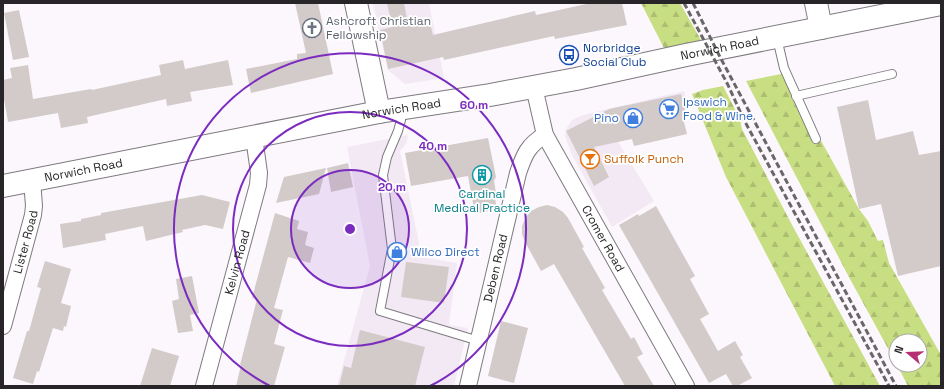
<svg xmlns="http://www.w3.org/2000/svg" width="944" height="389" font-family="'Space Grotesk',sans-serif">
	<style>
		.built { fill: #f3e9f5 }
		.forest { fill: url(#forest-firs) }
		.building { fill: #d2cbc9 }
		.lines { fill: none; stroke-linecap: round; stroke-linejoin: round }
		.lane-casing { stroke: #7e7a7f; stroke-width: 10 }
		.street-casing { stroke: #7e7a7f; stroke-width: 18 }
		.secondary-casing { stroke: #7e7a7f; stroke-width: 24 }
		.primary-casing { stroke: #7e7a7f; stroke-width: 24 }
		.lane { stroke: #fff; stroke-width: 8 }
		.street { stroke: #fff; stroke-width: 16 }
		.secondary { stroke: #fff; stroke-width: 22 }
		.primary { stroke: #fff; stroke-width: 22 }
		.rail { stroke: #696669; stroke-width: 3; stroke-dasharray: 6 3; stroke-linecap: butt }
		.ring { fill: none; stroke: #7b2cbf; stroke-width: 2 }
		.labels { text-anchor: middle; stroke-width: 3.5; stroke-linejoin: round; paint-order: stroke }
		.worship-label { font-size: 12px; fill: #5b616d; stroke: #fff; text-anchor: start }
		.transit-label { font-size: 12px; fill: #164399; stroke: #fff; text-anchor: start }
		.street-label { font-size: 12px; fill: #272527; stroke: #fff }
		.shop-label { font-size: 12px; fill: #366cbe; stroke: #fff; text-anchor: start }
		.food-label { font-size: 12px; fill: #c56008; stroke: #fff; text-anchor: start }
		.culture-label { font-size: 12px; fill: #0d838f; stroke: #fff }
		.centre { fill: #7b2cbf; stroke: #fff; stroke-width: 2 }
		.ring-label { font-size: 12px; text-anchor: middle; font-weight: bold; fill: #7b2cbf; stroke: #fff; stroke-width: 3.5; stroke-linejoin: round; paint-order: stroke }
	</style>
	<defs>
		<pattern id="forest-firs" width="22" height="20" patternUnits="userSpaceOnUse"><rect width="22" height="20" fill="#c8de83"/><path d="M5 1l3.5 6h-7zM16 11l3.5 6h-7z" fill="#acbe71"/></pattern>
	</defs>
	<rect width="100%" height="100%" fill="#fcf7fc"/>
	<!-- built -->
	<g class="built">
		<path d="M 373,3 L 429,3 L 444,78 L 405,84 L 388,70 Z"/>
		<path d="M 684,91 L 689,108 L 606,122 L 654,201 L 612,227 L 572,155 L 565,136 L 566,129 L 572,120 L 583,115 Z"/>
		<path d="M 408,135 L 406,144 L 400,151 L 419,243 L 416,256 L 457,263 L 449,325 L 468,328 L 454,386 L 337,386 L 370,266 L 347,147 Z"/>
	</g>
	<!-- forest -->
	<g class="forest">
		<path d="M 641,3 L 680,3 L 702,42 L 665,50 Z"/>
		<path d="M 781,74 L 785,76 L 859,209 L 868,221 L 878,241 L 883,240 L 889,263 L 941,355 L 941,386 L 908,386 L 897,365 L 920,365 L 920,341 L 896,341 L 896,363 L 850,279 L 746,81 Z"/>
		<path d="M 723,86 L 740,119 L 742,129 L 791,223 L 880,386 L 835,386 L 726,177 L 692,94 L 703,90 Z"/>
	</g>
	<!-- building -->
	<g class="building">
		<path d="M 295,3 L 318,3 L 333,74 L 251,93 L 246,69 L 297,59 L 297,54 L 306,53 Z"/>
		<path d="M 387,3 L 404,3 L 408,24 L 429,19 L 433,35 L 535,11 L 536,15 L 591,3 L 622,3 L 627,25 L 555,39 L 554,36 L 444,60 L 443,57 L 388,69 L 380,30 L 392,27 Z"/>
		<path d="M 19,10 L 29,57 L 13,60 L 4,13 Z"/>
		<path d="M 183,60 L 185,69 L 228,60 L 233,85 L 190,92 L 192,101 L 167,106 L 166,99 L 87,117 L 88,123 L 61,128 L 58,113 L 8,122 L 3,93 L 3,80 L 12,78 L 10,68 L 28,65 L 33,99 L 91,89 L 92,90 L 161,75 L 159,65 Z"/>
		<path d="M 681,94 L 687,118 L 683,118 L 687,134 L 634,146 L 632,139 L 594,147 L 609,177 L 594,186 L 566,131 L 609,109 Z"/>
		<path d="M 868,100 L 876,140 L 913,131 L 919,155 L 941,151 L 941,266 L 898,276 L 881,204 L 859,209 L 837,107 Z"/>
		<path d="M 488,138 L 496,177 L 494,181 L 496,193 L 494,193 L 497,209 L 475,214 L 468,176 L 411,186 L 405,153 Z"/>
		<path d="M 348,163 L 353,187 L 331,192 L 327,168 Z"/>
		<path d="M 326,168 L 319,194 L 276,203 L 284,177 Z"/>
		<path d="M 202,195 L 230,202 L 223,229 L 205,225 L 182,230 L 183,232 L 146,241 L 143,226 L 105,234 L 106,240 L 63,248 L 60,224 L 81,221 L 81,219 L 101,215 L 101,213 Z"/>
		<path d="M 547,205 L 555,207 L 563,212 L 568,218 L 584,247 L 582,248 L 605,288 L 602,290 L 631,339 L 634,337 L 643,354 L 637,357 L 654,386 L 625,386 L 554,264 L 541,271 L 525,242 L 522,234 L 522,226 L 526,217 L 531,211 L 539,207 Z"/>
		<path d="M 656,206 L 695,276 L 690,279 L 709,314 L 700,319 L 718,351 L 735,341 L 743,355 L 740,357 L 752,378 L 737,386 L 733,386 L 726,374 L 709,383 L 619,225 L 638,214 L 639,216 Z"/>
		<path d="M 275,213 L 299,221 L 297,229 L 308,232 L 305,245 L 314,248 L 310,263 L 288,257 L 274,308 L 283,310 L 274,344 L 285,347 L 274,386 L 236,386 L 241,365 L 240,365 L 257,299 L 252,298 Z"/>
		<path d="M 45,261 L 71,269 L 61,303 L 71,306 L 66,327 L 64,326 L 63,331 L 53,328 L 39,372 L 37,371 L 33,384 L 13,378 L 27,331 L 29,331 L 41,288 L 37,287 Z"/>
		<path d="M 406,262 L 449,267 L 444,303 L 401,297 Z"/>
		<path d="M 192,276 L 199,313 L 190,315 L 193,331 L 178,333 L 172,301 L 179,299 L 176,279 Z"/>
		<path d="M 501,321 L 528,328 L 514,383 L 488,376 Z"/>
		<path d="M 360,330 L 425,347 L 415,386 L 339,386 L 344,366 L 351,368 Z"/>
		<path d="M 152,348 L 179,356 L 170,386 L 140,386 Z"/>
	</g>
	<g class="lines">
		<!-- lane casing -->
		<g class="lane-casing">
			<g id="lane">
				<path d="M 777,38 L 784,68 L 816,139"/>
				<path d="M 796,96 L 892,74"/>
				<path d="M 401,110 L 401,120 L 398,131 L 387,157 L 383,175 L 392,249 L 380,311 L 479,341"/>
			</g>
		</g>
		<!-- street casing -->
		<g class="street-casing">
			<g id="street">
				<path id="s1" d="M 534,87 L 545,135 L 686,386"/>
				<path id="s2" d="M 3,326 L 33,215 L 34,206 L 32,180"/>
				<path id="s3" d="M 204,386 L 258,185 L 259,173 L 254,137"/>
				<path id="s4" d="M 468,386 L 518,173 C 524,155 528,145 545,135"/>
			</g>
		</g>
		<!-- secondary casing -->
		<g class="secondary-casing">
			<g id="secondary">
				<path d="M 356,3 L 379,112"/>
				<path d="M 816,3 L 821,28"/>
			</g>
		</g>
		<!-- primary casing -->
		<g class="primary-casing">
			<g id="primary">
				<path id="s5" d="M 3,186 L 379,112 L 490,95 L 576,79 L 686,55 L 941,4"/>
			</g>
		</g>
		<!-- lane -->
		<use href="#lane" class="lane"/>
		<!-- street -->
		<use href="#street" class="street"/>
		<!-- secondary -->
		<use href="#secondary" class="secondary"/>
		<!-- primary -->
		<use href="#primary" class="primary"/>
		<!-- rail -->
		<g class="rail">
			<path d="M 684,3 L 728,85 L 744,120 L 889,386"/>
			<path d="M 693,3 L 720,57 L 896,386"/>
		</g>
	</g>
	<!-- distance rings -->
	<circle cx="350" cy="229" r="59" fill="#7b2cbf" fill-opacity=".12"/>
	<g class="ring">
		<circle cx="350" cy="229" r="59"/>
		<circle cx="350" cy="229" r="117"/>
		<path d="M270 386A176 176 0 1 1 430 386"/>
	</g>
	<!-- icons -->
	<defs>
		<g id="church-ring" transform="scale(1)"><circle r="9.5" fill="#fff" stroke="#6b7280" stroke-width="1.5"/><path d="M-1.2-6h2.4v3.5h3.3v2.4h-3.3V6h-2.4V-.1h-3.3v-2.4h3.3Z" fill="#6b7280"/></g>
		<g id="bus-ring" transform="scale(1)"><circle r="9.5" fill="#fff" stroke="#1a4fb4" stroke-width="1.5"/><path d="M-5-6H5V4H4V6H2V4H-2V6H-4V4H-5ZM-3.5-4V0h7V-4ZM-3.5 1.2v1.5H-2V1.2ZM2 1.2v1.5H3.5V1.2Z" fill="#1a4fb4"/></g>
		<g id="supermarket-ring" transform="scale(1)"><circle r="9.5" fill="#fff" stroke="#3f7fe0" stroke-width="1.5"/><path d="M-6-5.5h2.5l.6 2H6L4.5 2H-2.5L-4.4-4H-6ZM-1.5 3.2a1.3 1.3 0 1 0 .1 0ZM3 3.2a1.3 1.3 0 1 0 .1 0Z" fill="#3f7fe0"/></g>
		<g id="shop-ring" transform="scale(1)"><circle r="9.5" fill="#fff" stroke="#3f7fe0" stroke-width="1.5"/><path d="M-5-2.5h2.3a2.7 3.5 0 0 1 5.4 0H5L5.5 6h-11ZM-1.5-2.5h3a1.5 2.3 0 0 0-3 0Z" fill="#3f7fe0"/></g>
		<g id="bar-ring" transform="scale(1)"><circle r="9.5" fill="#fff" stroke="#e8710a" stroke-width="1.5"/><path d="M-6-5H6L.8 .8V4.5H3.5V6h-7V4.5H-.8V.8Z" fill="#e8710a"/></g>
		<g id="building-ring" transform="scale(1)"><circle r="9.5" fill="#fff" stroke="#0f9aa8" stroke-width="1.5"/><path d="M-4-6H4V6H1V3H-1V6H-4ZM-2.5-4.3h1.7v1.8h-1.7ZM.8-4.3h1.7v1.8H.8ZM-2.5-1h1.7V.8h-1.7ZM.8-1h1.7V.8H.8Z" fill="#0f9aa8"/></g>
	</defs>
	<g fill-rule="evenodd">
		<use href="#church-ring" x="312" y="28"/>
		<use href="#bus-ring" x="569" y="55"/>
		<use href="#supermarket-ring" x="669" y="109"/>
		<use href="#shop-ring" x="633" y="118"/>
		<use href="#bar-ring" x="590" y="159"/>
		<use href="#building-ring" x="482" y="175"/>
		<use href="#shop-ring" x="397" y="252"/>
	</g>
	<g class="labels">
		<!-- worship labels -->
		<g class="worship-label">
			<text x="326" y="25">Ashcroft Christian<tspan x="326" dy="14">Fellowship</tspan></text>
		</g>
		<!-- transit labels -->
		<g class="transit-label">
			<text x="583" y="52">Norbridge<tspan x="583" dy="14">Social Club</tspan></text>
		</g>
		<!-- street labels -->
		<g class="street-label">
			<text dy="4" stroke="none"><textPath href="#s5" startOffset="730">Norwich Road</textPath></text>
			<text dy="4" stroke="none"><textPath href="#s5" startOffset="406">Norwich Road</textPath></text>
			<text dy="4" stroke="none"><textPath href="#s5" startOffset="82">Norwich Road</textPath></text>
			<text dy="4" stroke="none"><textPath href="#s1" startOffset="168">Cromer Road</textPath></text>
			<text dy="4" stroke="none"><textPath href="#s2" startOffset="87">Lister Road</textPath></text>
			<text dy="4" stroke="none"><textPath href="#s3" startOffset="128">Kelvin Road</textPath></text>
			<text dy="4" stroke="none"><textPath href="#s4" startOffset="121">Deben Road</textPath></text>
		</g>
		<!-- shop labels -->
		<g class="shop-label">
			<text x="683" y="106">Ipswich<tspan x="683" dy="14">Food &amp; Wine</tspan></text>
			<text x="619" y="122" text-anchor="end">Pino</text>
			<text x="411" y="256">Wilco Direct</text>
		</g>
		<!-- food labels -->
		<g class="food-label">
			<text x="604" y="163">Suffolk Punch</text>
		</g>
		<!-- culture labels -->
		<g class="culture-label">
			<text x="482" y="198">Cardinal<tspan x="482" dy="14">Medical Practice</tspan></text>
		</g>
	</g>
	<circle cx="350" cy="229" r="6" class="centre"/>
	<g class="ring-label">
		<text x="474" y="109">60 m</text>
		<text x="433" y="150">40 m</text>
		<text x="392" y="191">20 m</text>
	</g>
	<!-- border -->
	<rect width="944" height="389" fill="none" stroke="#272527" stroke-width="8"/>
	<!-- north arrow -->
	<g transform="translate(908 353) rotate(289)"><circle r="19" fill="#ffffff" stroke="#a9a8a9"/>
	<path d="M0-3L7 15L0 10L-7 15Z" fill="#b62f72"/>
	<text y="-6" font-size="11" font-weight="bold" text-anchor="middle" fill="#272527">N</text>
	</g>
</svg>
